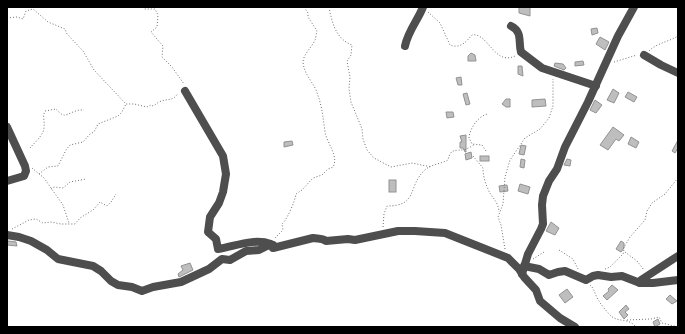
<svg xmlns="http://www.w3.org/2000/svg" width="685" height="334" font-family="Helvetica,sans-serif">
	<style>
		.building { fill: #bebebe; stroke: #929292 }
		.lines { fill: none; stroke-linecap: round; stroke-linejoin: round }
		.path { stroke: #707070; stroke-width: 1; stroke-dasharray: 1 2; stroke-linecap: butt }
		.minor { stroke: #4e4e4e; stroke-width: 8 }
	</style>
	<rect width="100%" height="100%" fill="#fff"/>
	<!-- building -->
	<g class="building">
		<path d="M 519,7 L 530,7 L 530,16 L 519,13 Z"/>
		<path d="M 597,28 L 598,33 L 592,35 L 591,29 Z"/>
		<path d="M 600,37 L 609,42 L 605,50 L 596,44 Z"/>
		<path d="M 471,53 L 475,55 L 476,61 L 468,61 L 468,56 Z"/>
		<path d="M 583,61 L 584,65 L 575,66 L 575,62 Z"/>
		<path d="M 555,63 L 563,64 L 566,68 L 564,70 L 554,66 Z"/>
		<path d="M 518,66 L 522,66 L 523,76 L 518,74 Z"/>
		<path d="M 461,77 L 462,85 L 458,85 L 456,78 Z"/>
		<path d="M 613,89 L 619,93 L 614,103 L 607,100 Z"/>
		<path d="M 628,92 L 637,97 L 634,102 L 625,97 Z"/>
		<path d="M 467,93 L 470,104 L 466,105 L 463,94 Z"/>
		<path d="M 506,99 L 510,99 L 510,107 L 506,107 L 502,104 Z"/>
		<path d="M 545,99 L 546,106 L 532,107 L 532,100 Z"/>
		<path d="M 595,100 L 602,105 L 596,113 L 590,110 Z"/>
		<path d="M 446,112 L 453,112 L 454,117 L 447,118 Z"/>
		<path d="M 613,127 L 624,135 L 619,141 L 616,139 L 608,150 L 600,145 Z"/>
		<path d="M 466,135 L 466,152 L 465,152 L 463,148 L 460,148 L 460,142 L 462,142 L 460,136 Z"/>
		<path d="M 631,137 L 639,142 L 636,148 L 628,144 Z"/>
		<path d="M 678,140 L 678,148 L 675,153 L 672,151 Z"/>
		<path d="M 292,141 L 293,145 L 284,147 L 284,142 Z"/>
		<path d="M 521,145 L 526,146 L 524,155 L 519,154 Z"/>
		<path d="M 471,152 L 472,158 L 466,160 L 465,154 Z"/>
		<rect x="480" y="156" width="9" height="5"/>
		<path d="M 521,159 L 525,160 L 524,168 L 520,167 Z"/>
		<path d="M 567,159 L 571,160 L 570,166 L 564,165 Z"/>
		<rect x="389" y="180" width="7" height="12"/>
		<path d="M 520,184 L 530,187 L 528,194 L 518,191 Z"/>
		<path d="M 507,185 L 508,191 L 500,192 L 499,186 Z"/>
		<path d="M 551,222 L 559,228 L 555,235 L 546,231 Z"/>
		<path d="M 8,241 L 16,242 L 17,246 L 7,245 Z"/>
		<path d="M 621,241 L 624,243 L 624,248 L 621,252 L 616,249 Z"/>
		<path d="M 190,263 L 193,270 L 179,277 L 178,274 L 183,270 L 181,266 Z"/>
		<path d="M 612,285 L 618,290 L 607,300 L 603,296 L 609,291 L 608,289 Z"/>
		<path d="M 567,289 L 573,297 L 565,303 L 559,295 Z"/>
		<path d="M 670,295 L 677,301 L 672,304 L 666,299 Z"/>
		<path d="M 626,305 L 629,309 L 625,312 L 628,315 L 624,319 L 619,312 Z"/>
		<path d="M 658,319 L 660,324 L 655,327 L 653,322 Z"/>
	</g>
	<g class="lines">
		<!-- path -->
		<g class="path">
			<path d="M 143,7 L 144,9 L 155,9 L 158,15 L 157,27 L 151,32 L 163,46 L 162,57 L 172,67 L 184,84"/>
			<path d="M 329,7 C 332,23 336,39 352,45 L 351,55 L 347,61 L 350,77 L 349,89 L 351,102 L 362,129 L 363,139 L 367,150 L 374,158 L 391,167 L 412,163 L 431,167"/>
			<path d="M 428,12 L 440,23 L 450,45 C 460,49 466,42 472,35 C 488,32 494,66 515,56"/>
			<path d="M 7,18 L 17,17 L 23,19 L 26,11 L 33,9 L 48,22 L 65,29 L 67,34 L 83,51 L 94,70 L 126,104 L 134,104 L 147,107 L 151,105 L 153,106 C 155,105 157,103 159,102 C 167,98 173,102 178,93"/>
			<path d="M 649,51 C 657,43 668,42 678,36"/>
			<path d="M 614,62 L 637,55"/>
			<path d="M 30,148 C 35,142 44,135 44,127 C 45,121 42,117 45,111 L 56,109 C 58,111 61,115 64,115 C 67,116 75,109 84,110"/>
			<path d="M 486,151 L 482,145 L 472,144 L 469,138 C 470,128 478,116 488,114"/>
			<path d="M 473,156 L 483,168 C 483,175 485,183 488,189 C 492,199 498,200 499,212"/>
			<path d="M 32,168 L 44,178 L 63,205 L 69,223"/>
			<path d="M 39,174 L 48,167 L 58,166 L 66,150 L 70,145 L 83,142 L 90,134 L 94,132 L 98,124 L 118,116 L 122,112 L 126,104"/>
			<path d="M 51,189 L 54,187 L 63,188 L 70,182 L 86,179"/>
			<path d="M 383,227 L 384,214 L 387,206 C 419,206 407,186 425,170 C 431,164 441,164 448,160 C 451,147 455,152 466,149 C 469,148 472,146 475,144"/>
			<path d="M 12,229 L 29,220 L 36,219 L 43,223 L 51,222 L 61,224 L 75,224 L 80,218 L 93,210 L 100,202 L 107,206 L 111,202 L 116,194"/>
			<path d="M 275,238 L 283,230 L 282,224 C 287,220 295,201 296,194 L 302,190 L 313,178 L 322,175 L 328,169 L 333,167 C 339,157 327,143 325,132 C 323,117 322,105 316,90 C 312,81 304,74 303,62 C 303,55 312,47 315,40 C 316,38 316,34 317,31 L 308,17 L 308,13 L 304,7"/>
			<path d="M 505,249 L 501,225 L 498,217 L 503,204 L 505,177 L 510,160 L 525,138 L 540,129 L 549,118 L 553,106 L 553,79"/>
			<path d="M 559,250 L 573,259 L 578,269"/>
			<path d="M 625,252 L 637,261 L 644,270"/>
			<path d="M 533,259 L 544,252"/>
			<path d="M 605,269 L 610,267 L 623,254 L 624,251 L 623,249 L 630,237 L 645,220 L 647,211 L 652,203 L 665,194 L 678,178"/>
			<path d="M 590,285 C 595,289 595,296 599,301 C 602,306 607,312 611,316 C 620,323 627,317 636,327"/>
			<path d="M 627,320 L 651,319 L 659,317 L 662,323 L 678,327"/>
		</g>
		<!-- minor -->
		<g class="minor">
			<path d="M 511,26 C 523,32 518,42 521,52 L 542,68 L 596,86"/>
			<path d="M 405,46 C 408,31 418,20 423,7"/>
			<path d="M 644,55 L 661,65 L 678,73"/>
			<path d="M 185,91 L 223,156 L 226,174 L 223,192 L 219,203 L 210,217 L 208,232 L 216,239 L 218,249 C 236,246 254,238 271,244"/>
			<path d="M 7,127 L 25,166 L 26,171 L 24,176 L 7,181"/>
			<path d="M 7,235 L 19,237 L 31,241 L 47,250 L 58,259 L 93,266 L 101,271 L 111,281 L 118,285 L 132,287 L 142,291 L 153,287 L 181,282 L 209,269 L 222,259 L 230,260 L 246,251 L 259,250 L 269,245 L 273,245 L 273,248 L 313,238 C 318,239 322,238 326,241 L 348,239 L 355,240 L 398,231 L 415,231 L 445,233 L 508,258 L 519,269 L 524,277 L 536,290 L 540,301 L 560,318 L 575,327"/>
			<path d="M 524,266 L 539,269 L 549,275 L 558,272 L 565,271 L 586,280 L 593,276 L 598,275 L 611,277 L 622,276 L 640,283 L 653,283 L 678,280"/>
			<path d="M 522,274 L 528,254 L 541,229 L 543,224 L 542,205 L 543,196 L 549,181 L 557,169 L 565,147 L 588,102 L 618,36 L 634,7"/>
			<path d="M 640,283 L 641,280 L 678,256"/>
		</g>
	</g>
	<!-- border -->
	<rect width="685" height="334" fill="none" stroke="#000000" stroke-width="16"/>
</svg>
